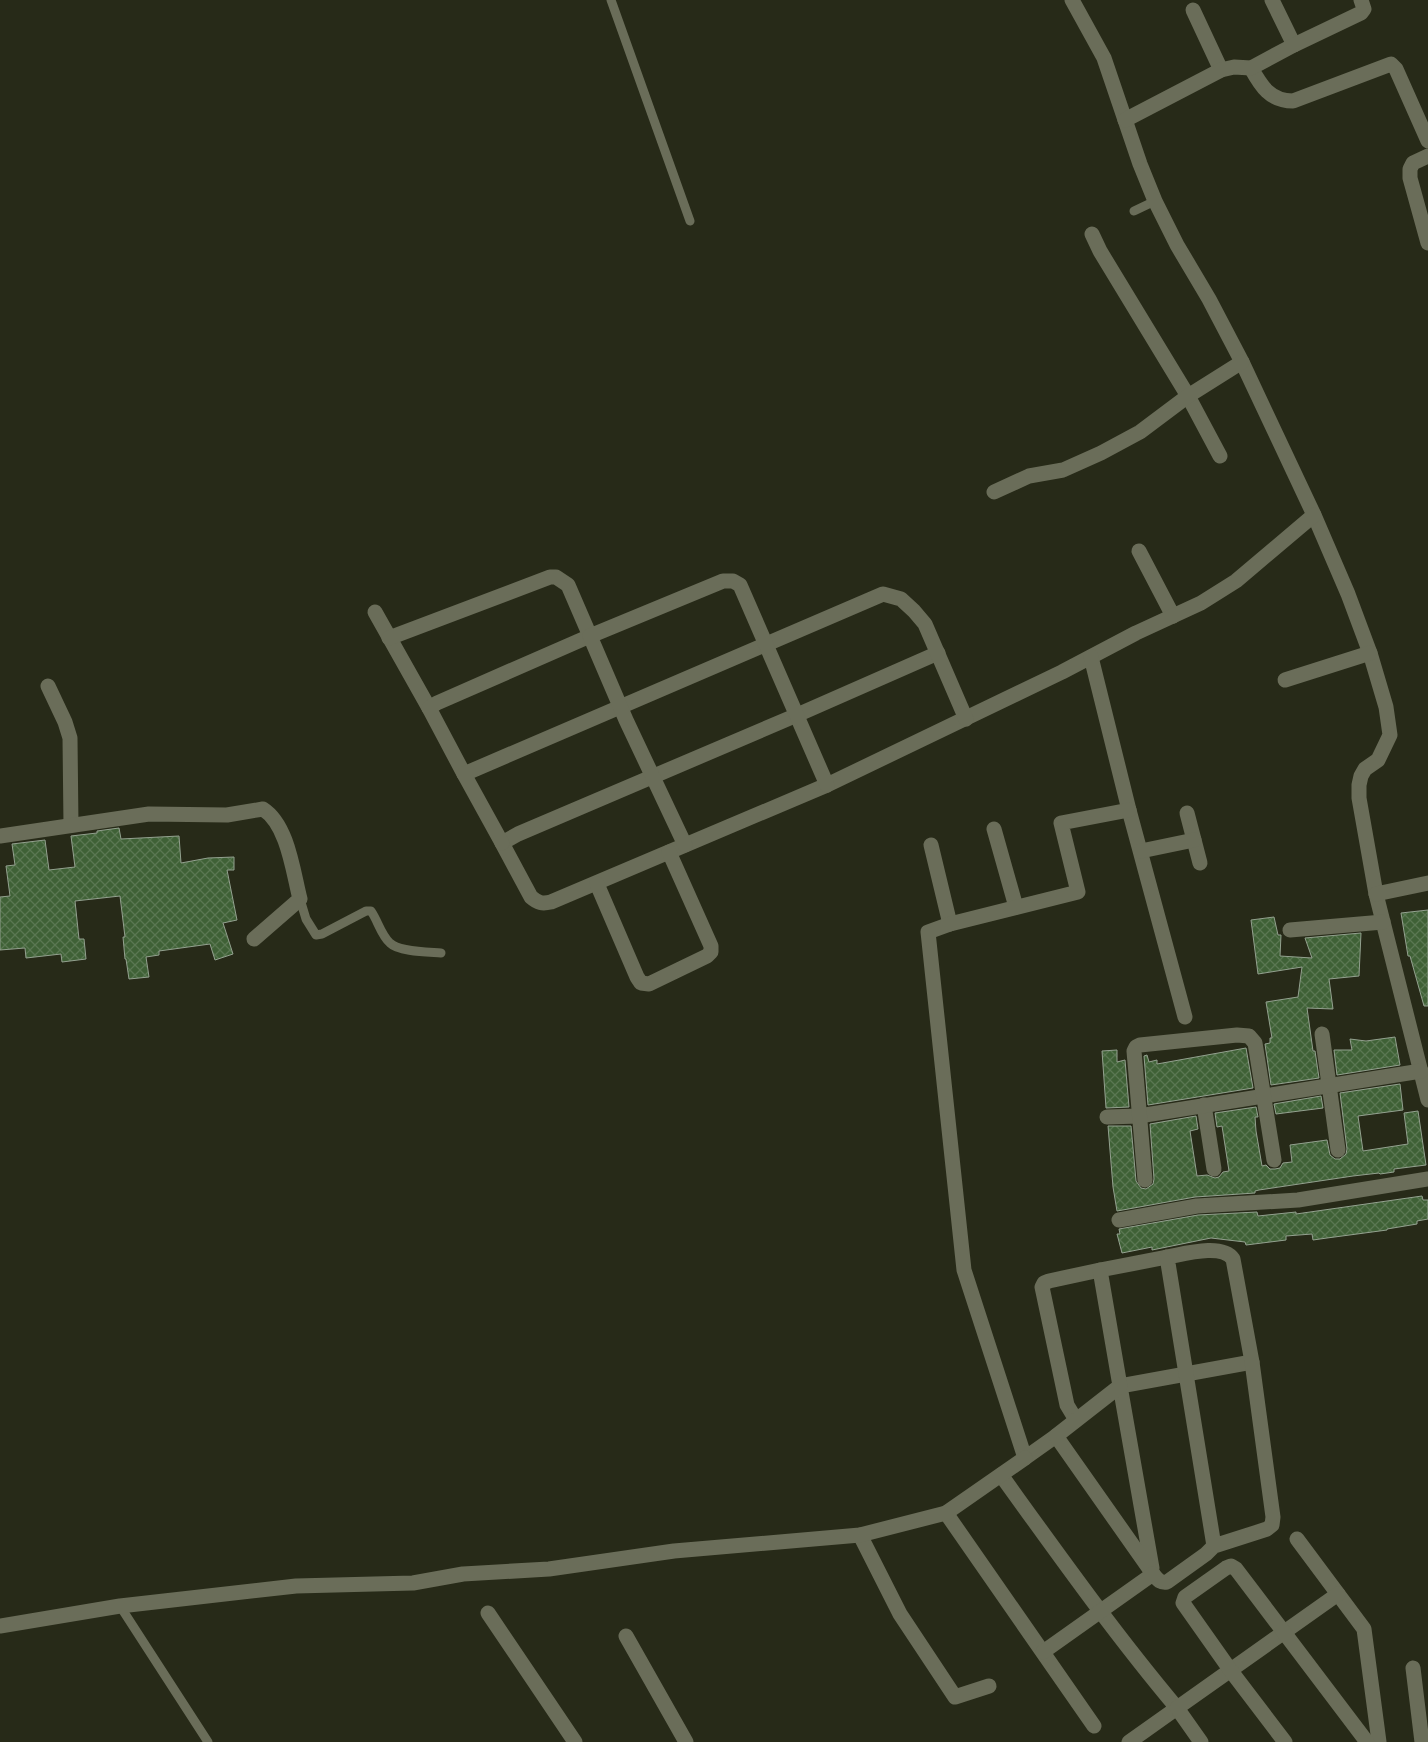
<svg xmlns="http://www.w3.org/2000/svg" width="1428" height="1742" font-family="Montserrat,sans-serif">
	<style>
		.building { fill: url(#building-cross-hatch); stroke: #93a18f }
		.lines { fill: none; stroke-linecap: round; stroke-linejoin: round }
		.service { stroke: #6a6d59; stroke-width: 9 }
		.minor { stroke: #6a6d59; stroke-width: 15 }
	</style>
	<defs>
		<pattern id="building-cross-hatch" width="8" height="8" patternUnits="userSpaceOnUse" patternTransform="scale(1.25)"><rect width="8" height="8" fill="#3f6136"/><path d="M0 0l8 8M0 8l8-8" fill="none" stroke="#5a7752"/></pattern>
	</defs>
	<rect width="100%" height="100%" fill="#272a18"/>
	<!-- building -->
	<g class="building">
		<path d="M 119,828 L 121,839 L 179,836 L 181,863 L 208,858 L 234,857 L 234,870 L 227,870 L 237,920 L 223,923 L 233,954 L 215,960 L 210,944 L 159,951 L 159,955 L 146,957 L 149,977 L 129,979 L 126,959 L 125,959 L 123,937 L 125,937 L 120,896 L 75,901 L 79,939 L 84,939 L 86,959 L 62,962 L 61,954 L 26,958 L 25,948 L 0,950 L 0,897 L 10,896 L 6,866 L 15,865 L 12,844 L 45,840 L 49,870 L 75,867 L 71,836 L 97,833 L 97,831 Z"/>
		<path d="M 1428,910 L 1428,1006 L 1424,1006 L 1410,956 L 1408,956 L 1401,913 Z"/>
		<path d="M 1274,917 L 1278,935 L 1281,935 L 1280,956 L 1312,958 L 1305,938 L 1361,933 L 1359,976 L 1329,979 L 1333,1009 L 1307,1008 L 1313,1051 L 1315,1051 L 1319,1078 L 1271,1085 L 1265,1044 L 1270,1043 L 1270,1038 L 1272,1038 L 1266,1002 L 1298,997 L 1302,967 L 1258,974 L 1251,920 Z"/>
		<path d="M 1395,1037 L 1400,1065 L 1337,1075 L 1334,1050 L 1352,1050 L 1350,1039 L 1366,1041 Z"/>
		<path d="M 1246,1048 L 1253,1088 L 1148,1105 L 1144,1056 L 1147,1055 L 1149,1062 L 1157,1060 L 1157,1064 Z"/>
		<path d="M 1117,1050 L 1117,1062 L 1125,1060 L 1129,1107 L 1106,1108 L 1102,1051 Z"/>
		<path d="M 1400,1084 L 1403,1110 L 1358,1116 L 1363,1151 L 1408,1144 L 1404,1113 L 1418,1111 L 1426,1165 L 1394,1169 L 1394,1172 L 1380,1174 L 1379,1173 L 1353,1176 L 1259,1190 L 1255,1191 L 1255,1193 L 1195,1197 L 1117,1211 L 1113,1187 L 1108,1126 L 1131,1126 L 1136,1181 L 1141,1188 L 1146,1189 L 1153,1184 L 1154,1179 L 1150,1124 L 1196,1116 L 1198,1129 L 1190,1131 L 1197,1176 L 1207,1175 L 1215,1178 L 1219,1177 L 1223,1172 L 1229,1171 L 1222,1126 L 1217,1127 L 1215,1113 L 1256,1107 L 1258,1117 L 1255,1117 L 1256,1131 L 1262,1166 L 1266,1165 L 1270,1169 L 1275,1169 L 1280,1168 L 1283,1163 L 1292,1162 L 1290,1145 L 1327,1140 L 1330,1155 L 1335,1159 L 1340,1159 L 1346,1154 L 1347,1149 L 1340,1093 Z"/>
		<path d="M 1321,1096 L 1323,1108 L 1276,1114 L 1274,1104 Z"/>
		<path d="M 1422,1196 L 1423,1200 L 1428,1200 L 1428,1219 L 1417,1221 L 1417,1224 L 1387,1229 L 1387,1230 L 1327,1238 L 1313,1240 L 1312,1234 L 1286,1236 L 1286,1240 L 1246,1245 L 1245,1242 L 1211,1238 L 1152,1250 L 1152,1247 L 1122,1253 L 1117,1234 L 1120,1234 L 1119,1229 L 1198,1215 L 1257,1212 L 1258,1216 L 1296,1212 L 1296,1214 Z"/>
	</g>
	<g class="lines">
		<!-- service -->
		<g class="service">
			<path d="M 611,0 L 690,221"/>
			<path d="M 1134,211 L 1155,201"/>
			<path d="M 300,899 L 306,919 L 316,935 L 322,934 L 366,911 L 371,911 C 378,921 381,935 390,943 C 399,952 428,952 441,953"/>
			<path d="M 120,1606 L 208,1742"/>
		</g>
		<!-- minor -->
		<g class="minor">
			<path d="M 1072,0 L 1104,58 L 1140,164 L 1155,201 L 1177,245 L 1209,299 L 1242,362 L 1314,515 L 1348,594 L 1370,653 L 1386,707 L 1390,735 L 1378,760 L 1365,769 L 1361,776 L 1359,785 L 1359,798 L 1376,894 L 1428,1100"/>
			<path d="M 1272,0 L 1294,45"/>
			<path d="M 1193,10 L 1221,70"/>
			<path d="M 1251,68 C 1261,86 1270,101 1293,101 L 1391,64 L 1396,69 L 1428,141"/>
			<path d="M 1125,120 L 1221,70 L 1234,67 L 1251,68 L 1294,45 L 1361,13 L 1364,9 L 1361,0"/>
			<path d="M 1428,156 L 1413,163 L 1410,169 L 1410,178 L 1428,243"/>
			<path d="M 1092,234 L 1100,251 L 1188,396 L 1220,456"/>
			<path d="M 994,492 L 1029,476 L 1063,470 L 1101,453 L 1140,432 L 1188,396 L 1242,362"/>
			<path d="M 1139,551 L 1173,616"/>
			<path d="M 375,612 L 429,708"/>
			<path d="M 389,638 L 550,577 L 556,577 L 568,585 L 590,636 L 437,703 L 429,708 L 464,774"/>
			<path d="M 938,653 L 797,715 L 518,834 L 502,843 L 531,897 C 538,903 542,904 551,902 L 827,785 L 1062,672 L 1136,633 L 1201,603 L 1236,581 L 1314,515"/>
			<path d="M 1091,657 L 1129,810 L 1185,1017"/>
			<path d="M 1285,680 L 1370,653"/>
			<path d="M 48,686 L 65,722 L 70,738 L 71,825"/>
			<path d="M 1187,813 L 1200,863"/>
			<path d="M 994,829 L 1016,907"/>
			<path d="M 0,836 L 149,814 L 227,815 L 263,809 C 288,825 293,872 300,899 L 254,939"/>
			<path d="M 502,843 L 464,774 L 883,594 L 901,599 L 914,611 L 925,624 L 966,719"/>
			<path d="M 685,845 L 626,720 L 590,636 L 723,581 L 733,581 L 740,585 L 827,785"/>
			<path d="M 931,845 L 950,924"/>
			<path d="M 1141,851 L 1194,840"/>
			<path d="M 597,884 L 637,977 L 641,983 L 649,984 L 707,956 L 711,952 L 711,946 L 669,852"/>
			<path d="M 1376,894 L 1428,883"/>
			<path d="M 1290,930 L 1383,922"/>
			<path d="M 1322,1034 L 1338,1150"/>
			<path d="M 1204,1105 L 1214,1169"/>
			<path d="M 1107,1117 L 1139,1116 L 1421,1071"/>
			<path d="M 1145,1180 L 1134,1051 L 1136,1047 L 1140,1045 L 1237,1035 L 1249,1036 L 1255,1043 L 1274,1160"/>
			<path d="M 1119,1220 L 1197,1206 L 1298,1200 L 1428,1179"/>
			<path d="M 1076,1420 L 1067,1405 L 1042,1287 L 1044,1283 L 1049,1281 L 1100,1270"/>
			<path d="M 1056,1436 L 1025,1458 L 964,1270 L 928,932 L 950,924 L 1078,892 L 1061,823 L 1129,810"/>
			<path d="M 1001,1475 C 1058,1554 1114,1633 1177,1708 L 1129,1742"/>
			<path d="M 946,1513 L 1094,1726"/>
			<path d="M 860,1535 L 900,1614 L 955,1697 L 989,1686"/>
			<path d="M 1297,1539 L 1364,1629 L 1379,1742"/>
			<path d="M 1152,1568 L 1120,1386 L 1252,1362"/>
			<path d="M 1153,1574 L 1056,1436 L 1120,1386 L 1100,1270 L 1167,1257"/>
			<path d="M 488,1613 L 575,1742"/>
			<path d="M 0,1626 L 120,1606 L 296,1586 L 413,1583 L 463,1574 L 549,1569 L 674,1551 L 860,1535 L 946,1513 L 1025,1458"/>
			<path d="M 626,1636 L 686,1742"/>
			<path d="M 1043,1652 L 1153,1574 C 1158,1580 1160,1583 1167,1582 L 1206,1554 L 1214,1546 L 1267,1529 L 1272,1525 L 1273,1517 L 1252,1362 L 1233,1259 C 1222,1243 1184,1254 1167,1257 L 1214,1546"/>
			<path d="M 1413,1668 L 1422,1742"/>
			<path d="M 1201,1742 L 1177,1708 L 1338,1594"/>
			<path d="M 1285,1742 L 1231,1671 L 1183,1603 L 1185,1597 L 1226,1568 L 1231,1566 L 1236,1569 L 1367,1742"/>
		</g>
	</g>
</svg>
